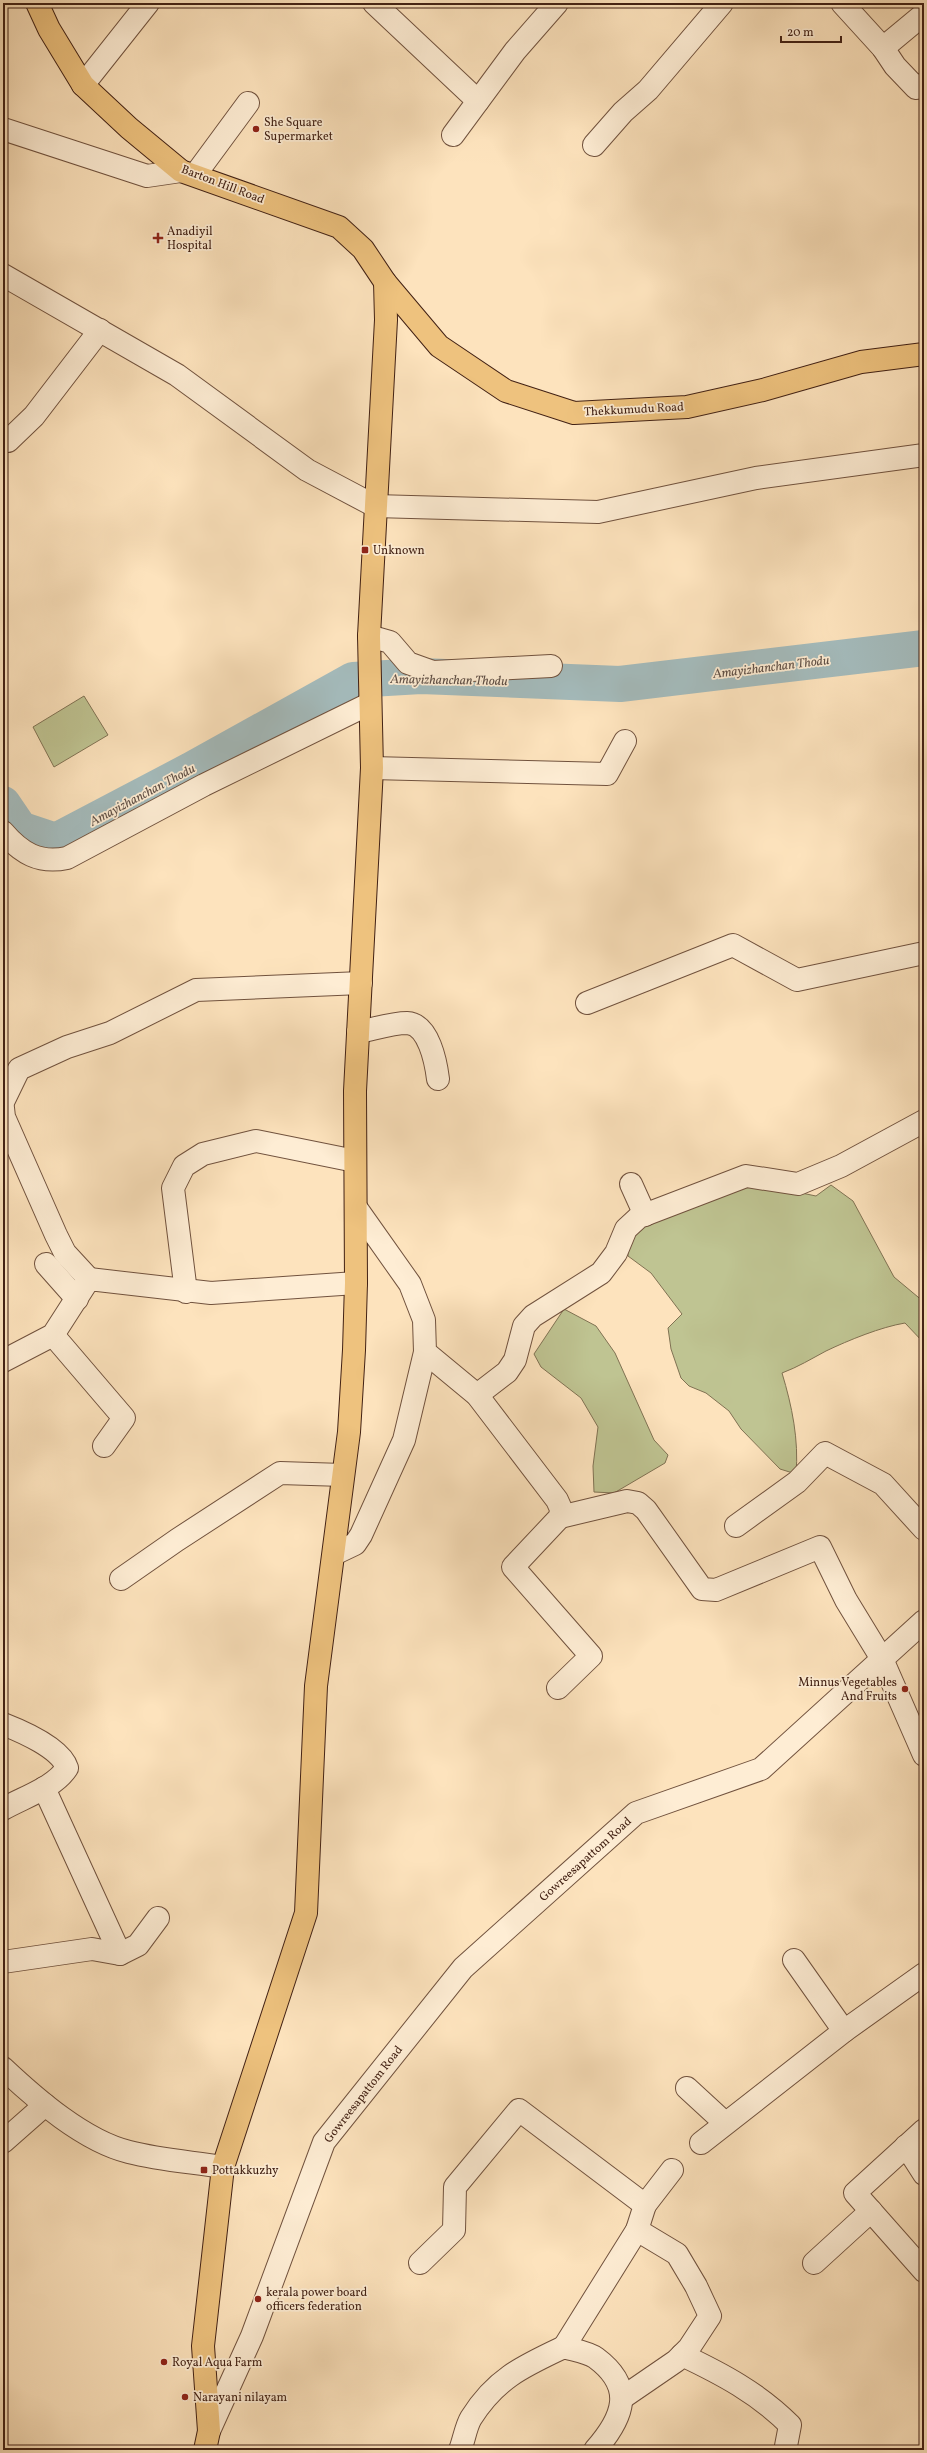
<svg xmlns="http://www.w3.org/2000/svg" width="927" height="2453" font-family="Vollkorn,serif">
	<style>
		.green { fill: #bfc492; stroke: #807253 }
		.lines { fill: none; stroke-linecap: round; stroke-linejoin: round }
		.river { stroke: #a4bbbc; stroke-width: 36 }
		.minor-casing { stroke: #71523e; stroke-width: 24 }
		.major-casing { stroke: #422114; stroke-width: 24 }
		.minor { stroke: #feedd4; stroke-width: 22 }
		.major { stroke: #eec27e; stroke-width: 22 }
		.poi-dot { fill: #8f2418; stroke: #feedd4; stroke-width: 1.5 }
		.labels { text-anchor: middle; stroke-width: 3.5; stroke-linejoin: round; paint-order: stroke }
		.poi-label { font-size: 12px; fill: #422114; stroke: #feedd4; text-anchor: start }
		.street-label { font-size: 12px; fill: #422114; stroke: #feedd4 }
		.water-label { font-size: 13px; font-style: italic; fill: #5f4f46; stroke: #feedd4 }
	</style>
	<rect width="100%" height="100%" fill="#fde3bd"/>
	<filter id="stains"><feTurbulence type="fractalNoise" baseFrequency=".005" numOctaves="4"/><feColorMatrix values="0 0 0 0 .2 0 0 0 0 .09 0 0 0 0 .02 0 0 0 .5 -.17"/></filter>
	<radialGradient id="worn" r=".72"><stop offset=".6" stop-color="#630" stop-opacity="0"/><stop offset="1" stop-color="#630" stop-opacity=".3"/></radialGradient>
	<!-- green -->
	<g class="green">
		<path d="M 84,696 L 108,735 L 54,767 L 33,727 Z"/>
		<path d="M 729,1178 L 816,1196 L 831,1185 L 853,1201 L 894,1277 L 924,1302 L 924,1343 L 905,1323 C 881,1327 849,1340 826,1351 C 811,1359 798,1367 782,1373 C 792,1406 799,1440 796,1474 L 780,1469 L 741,1429 L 729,1411 L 706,1393 L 689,1386 L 681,1378 L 671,1349 L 668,1328 L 682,1314 L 651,1273 L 628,1256 L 627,1231 Z"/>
		<path d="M 564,1309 L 596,1326 L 615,1353 L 654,1440 L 668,1455 L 665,1463 L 614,1493 L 594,1492 L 593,1466 L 598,1427 L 581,1398 L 541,1367 L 534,1354 Z"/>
	</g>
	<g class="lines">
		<!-- river -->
		<path class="river" d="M 3,804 L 20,829 L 56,841 L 191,770 L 353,680 L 421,676 L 620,684 L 924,648"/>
		<!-- minor casing -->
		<g class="minor-casing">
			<g id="minor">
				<path d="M 374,3 L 478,101"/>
				<path d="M 842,3 L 883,48 L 895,66 L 916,88 L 924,84"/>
				<path d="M 883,48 L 924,14"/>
				<path d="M 83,85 L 148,3"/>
				<path d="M 3,129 L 147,176 L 181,171"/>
				<path d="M 453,135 L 515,51 L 557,3"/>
				<path d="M 594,145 L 623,112 L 648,90 L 722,3"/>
				<path d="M 195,175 L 248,103"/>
				<path d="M 3,275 L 177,375 L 307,470 L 375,506 L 598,512 L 756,478 L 924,455"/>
				<path d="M 8,441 L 34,416 L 100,330"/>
				<path d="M 369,636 L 390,642 L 408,663 L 433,672 L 551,666"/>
				<path d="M 372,768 L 607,774 L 625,741"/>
				<path d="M 3,832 C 21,853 39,864 67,858 L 204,785 L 369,704"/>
				<path d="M 587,1003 L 733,945 L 797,980 L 924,953"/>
				<path d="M 358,1032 C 374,1029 392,1023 407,1023 C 429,1024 436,1063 438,1079"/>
				<path d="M 3,1102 L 19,1069 L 67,1047 L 110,1033 L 196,990 L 361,983"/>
				<path d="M 3,1108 L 4,1117 L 56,1235 L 65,1253 L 89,1279"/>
				<path d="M 631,1184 L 645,1215"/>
				<path d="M 357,1209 L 410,1284 L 424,1320 L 425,1352 L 477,1395 L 557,1500 L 561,1509 L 560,1517 L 513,1567 L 591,1656 L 558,1688"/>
				<path d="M 46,1264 L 77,1299"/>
				<path d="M 186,1292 L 173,1188 L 184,1166 L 203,1154 L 256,1141 L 355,1161"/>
				<path d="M 53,1335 L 124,1418 L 104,1446"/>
				<path d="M 3,1361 L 53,1335 L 89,1279 L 211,1293 L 356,1283"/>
				<path d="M 477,1395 L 507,1372 L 515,1360 L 524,1326 L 533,1316 L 601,1273 L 616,1253 L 626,1229 L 639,1217 L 746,1176 L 798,1184 L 841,1166 L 924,1121"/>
				<path d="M 560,1517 L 627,1501 L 638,1503 L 646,1510 L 702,1589 L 716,1590 L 820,1547 L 846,1600 L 882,1659 L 924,1755"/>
				<path d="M 736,1526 L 797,1482 L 825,1453 L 883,1484 L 924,1529"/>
				<path d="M 334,1554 L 355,1544 L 361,1535 L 404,1440 L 425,1352"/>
				<path d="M 121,1579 L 177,1540 L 280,1473 L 343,1475"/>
				<path d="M 3,1724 C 21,1731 61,1748 67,1768 C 54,1788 24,1797 3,1809"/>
				<path d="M 44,1788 L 120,1954"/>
				<path d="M 794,1960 L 844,2031"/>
				<path d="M 3,1962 L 92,1949 L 120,1954 L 138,1945 L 158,1918"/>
				<path d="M 3,2068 C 36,2099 84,2141 129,2152 C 160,2160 192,2162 223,2167"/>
				<path d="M 687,2088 L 725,2123"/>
				<path d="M 924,2130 L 855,2193 L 924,2271"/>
				<path d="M 3,2142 L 45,2105"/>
				<path d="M 701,2143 L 844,2031 L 924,1974"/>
				<path d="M 906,2146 L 924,2174"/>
				<path d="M 645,2205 L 672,2170"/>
				<path d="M 420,2263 L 454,2230 L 455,2187 L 519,2110 L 645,2205 L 637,2230 L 564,2347"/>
				<path d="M 814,2263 L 871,2211"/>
				<path d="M 682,2355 C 722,2374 758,2393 790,2425 L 786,2446"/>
				<path d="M 622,2398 L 676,2361 L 689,2348 L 710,2316 L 696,2286 L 677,2254 L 637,2230"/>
				<path d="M 209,2431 L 252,2336 L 324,2142 L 463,1968 L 636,1813 L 761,1769 L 924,1621"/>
				<path d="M 460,2450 C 464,2440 466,2426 471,2418 C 496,2378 524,2366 564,2347 C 573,2350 588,2352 596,2358 C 635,2387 624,2417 595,2450"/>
			</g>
		</g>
		<!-- major casing -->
		<g class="major-casing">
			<g id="major">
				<path d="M 37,3 L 49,29 L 83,85 L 129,128 L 181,171 L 339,227 L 363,249 L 385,282 L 439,346 L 506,391 L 574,413 L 687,407 L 763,390 L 861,362 L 924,354"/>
				<path d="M 205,2450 L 209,2431 L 203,2346 L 223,2167 L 306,1913 L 316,1686 L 349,1432 L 354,1350 L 356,1283 L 355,1091 L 372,768 L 369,636 L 386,320 L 385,282"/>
			</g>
		</g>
		<!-- minor -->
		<use href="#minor" class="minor"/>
		<!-- major -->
		<use href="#major" class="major"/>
	</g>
	<!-- markers -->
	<g class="poi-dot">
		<circle cx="256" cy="129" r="4"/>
		<path d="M156 232h4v4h4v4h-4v4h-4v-4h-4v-4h4z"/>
		<rect x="361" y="546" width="8" height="8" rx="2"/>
		<circle cx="905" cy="1689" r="4"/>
		<rect x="200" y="2166" width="8" height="8" rx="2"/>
		<circle cx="258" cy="2299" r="4"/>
		<circle cx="164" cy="2362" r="4"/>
		<circle cx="185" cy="2397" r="4"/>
	</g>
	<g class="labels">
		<!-- poi labels -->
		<g class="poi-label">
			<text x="264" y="126">She Square<tspan x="264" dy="14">Supermarket</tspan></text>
			<text x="167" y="235">Anadiyil<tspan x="167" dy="14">Hospital</tspan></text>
			<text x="373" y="554">Unknown</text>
			<text x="897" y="1686" text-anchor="end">Minnus Vegetables<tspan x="897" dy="14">And Fruits</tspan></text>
			<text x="212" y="2174">Pottakkuzhy</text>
			<text x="266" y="2296">kerala power board<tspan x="266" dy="14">officers federation</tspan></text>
			<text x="172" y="2366">Royal Aqua Farm</text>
			<text x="193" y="2401">Narayani nilayam</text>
		</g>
		<!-- street labels -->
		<g class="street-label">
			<text transform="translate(223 184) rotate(21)" y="4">Barton Hill Road</text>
			<text transform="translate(634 409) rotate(-3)" y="4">Thekkumudu Road</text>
			<text transform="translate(585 1859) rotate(-42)" y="4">Gowreesapattom Road</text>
			<text transform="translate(363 2094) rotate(-52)" y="4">Gowreesapattom Road</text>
		</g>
		<!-- water labels -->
		<g class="water-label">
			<text transform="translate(771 666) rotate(-7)" y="5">Amayizhanchan Thodu</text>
			<text transform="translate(449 679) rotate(1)" y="5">Amayizhanchan Thodu</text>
			<text transform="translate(142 794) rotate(-28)" y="5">Amayizhanchan Thodu</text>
		</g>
	</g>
	<!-- margin -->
	<rect width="927" height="2453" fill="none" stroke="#fde3bd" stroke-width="16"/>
	<rect x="4" y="4" width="919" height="2445" fill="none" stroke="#422114" stroke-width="2"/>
	<rect x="8" y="8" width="911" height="2437" fill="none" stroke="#422114"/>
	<!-- scale -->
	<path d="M781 36v6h60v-6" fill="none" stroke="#422114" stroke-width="2"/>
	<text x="787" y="36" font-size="12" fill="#422114" stroke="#feedd4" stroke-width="3" paint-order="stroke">20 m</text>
	<rect width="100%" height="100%" filter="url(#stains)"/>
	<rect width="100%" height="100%" fill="url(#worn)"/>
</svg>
